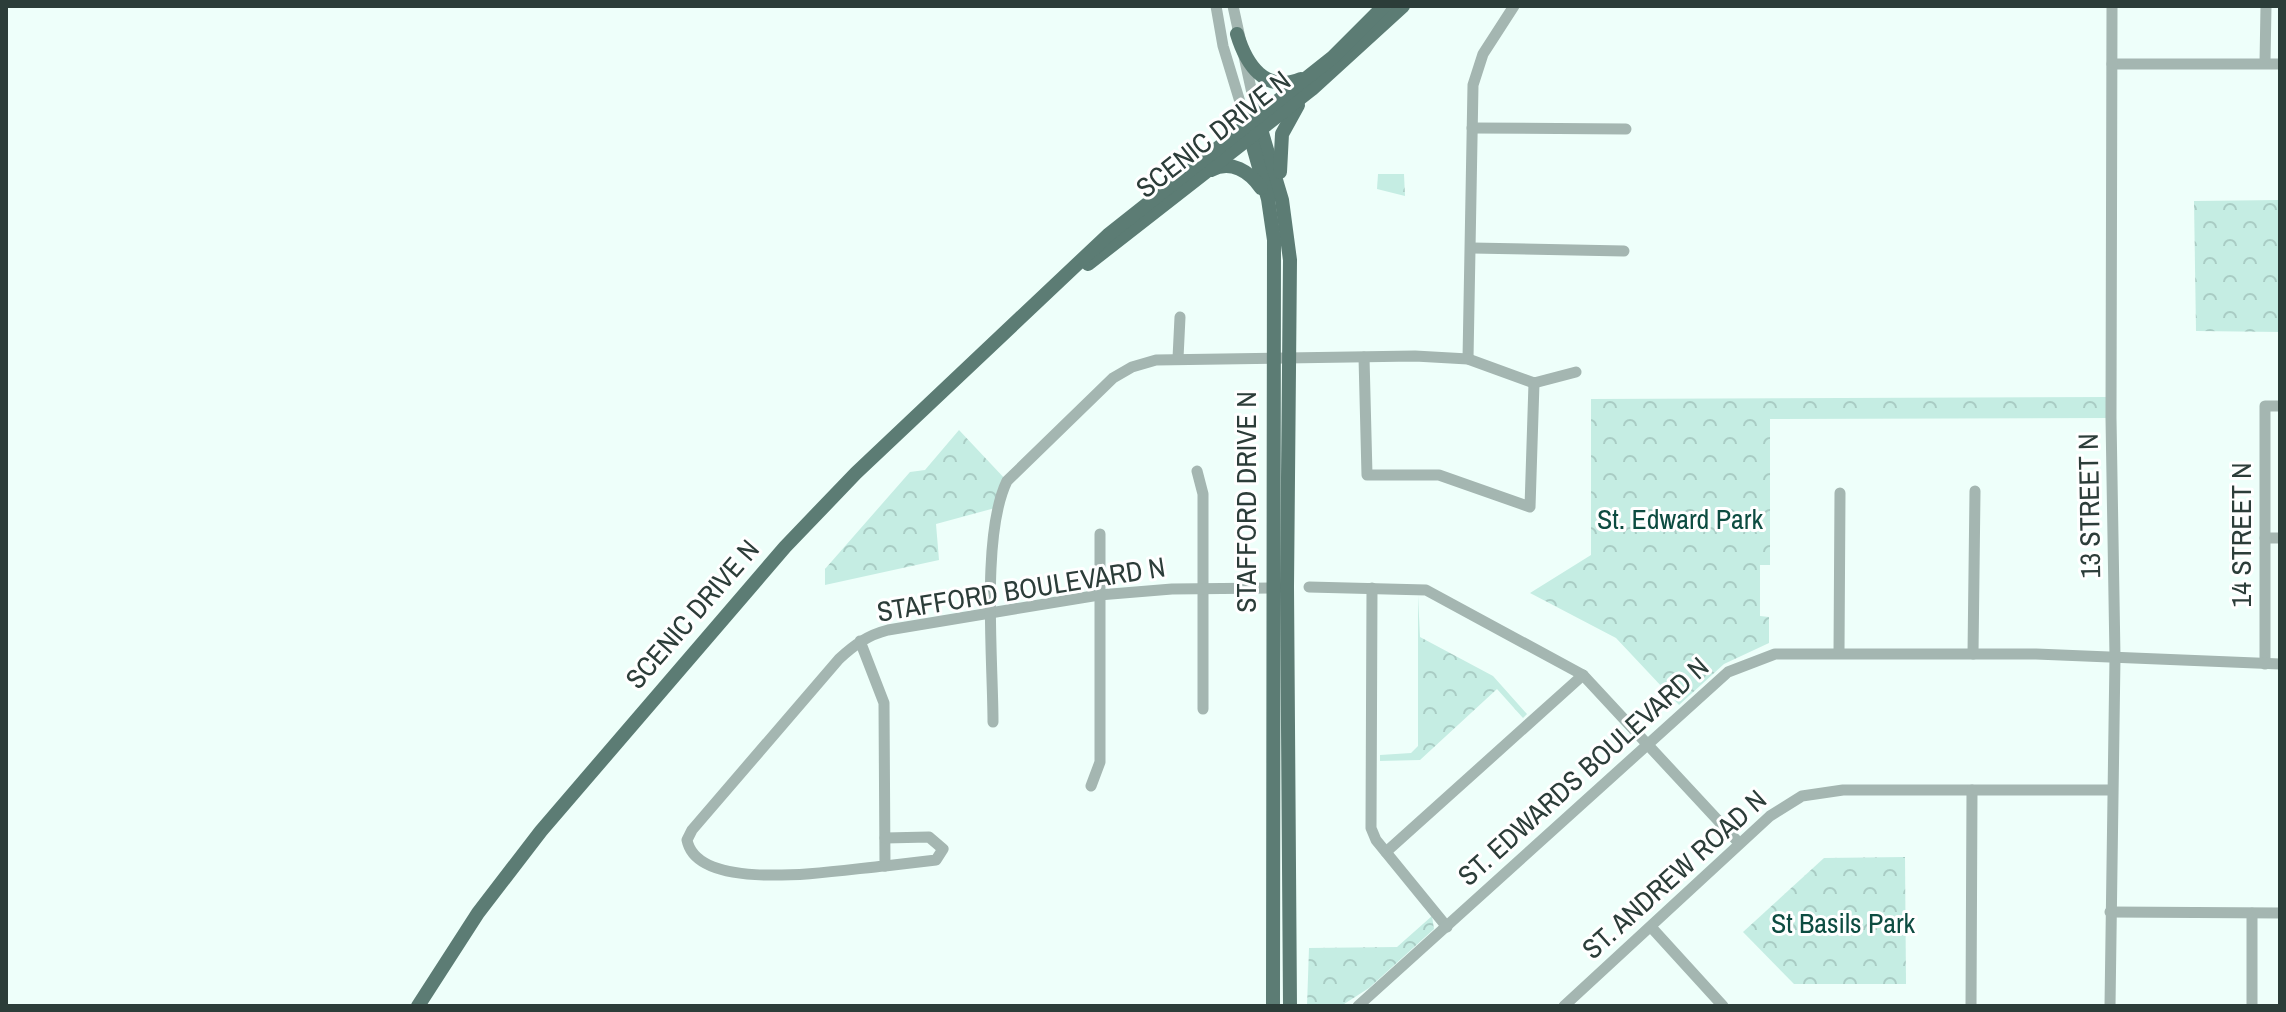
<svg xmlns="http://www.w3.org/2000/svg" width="2286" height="1012" font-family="'Archivo Narrow',sans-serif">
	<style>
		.forest { fill: url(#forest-crowns) }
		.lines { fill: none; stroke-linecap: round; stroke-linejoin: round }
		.minor { stroke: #a4b6b1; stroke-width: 11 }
		.major { stroke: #5c7c74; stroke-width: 14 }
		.labels { text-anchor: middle; stroke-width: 6; stroke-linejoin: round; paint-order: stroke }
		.street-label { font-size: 28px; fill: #2c3d39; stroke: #fff }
		.park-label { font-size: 28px; fill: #0d4c41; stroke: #fff }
	</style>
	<defs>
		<pattern id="forest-crowns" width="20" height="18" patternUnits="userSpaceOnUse" patternTransform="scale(2)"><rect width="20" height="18" fill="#c5ede3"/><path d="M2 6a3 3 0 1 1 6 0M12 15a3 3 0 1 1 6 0" fill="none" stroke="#a9ccc4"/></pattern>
	</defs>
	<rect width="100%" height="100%" fill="#eefffa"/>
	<!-- forest -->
	<g class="forest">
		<path d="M 1378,174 L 1404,174 L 1405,196 L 1377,189 Z"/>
		<path d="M 2280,200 L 2280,332 L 2196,331 L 2194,201 Z"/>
		<path d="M 2111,397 L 2111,418 L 1770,419 L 1770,565 L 1760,565 L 1760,616 L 1769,617 L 1769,643 L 1724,664 L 1679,705 L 1616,638 L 1530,593 L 1591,555 L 1591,399 Z"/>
		<path d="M 959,430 L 1007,481 L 995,508 L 936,524 L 939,560 L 825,585 L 825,569 L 910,472 L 925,470 Z"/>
		<path d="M 1418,595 L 1420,637 L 1493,676 L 1527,714 L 1523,718 L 1497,689 L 1420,760 L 1380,761 L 1380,755 L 1411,753 L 1418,746 Z"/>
		<path d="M 1905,857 L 1906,984 L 1794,984 L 1743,932 L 1824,858 Z"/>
		<path d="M 1432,916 L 1434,929 L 1369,988 L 1341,1006 L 1307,1006 L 1309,948 L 1397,947 Z"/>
	</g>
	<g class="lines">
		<!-- minor -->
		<g class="minor">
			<path d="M 1216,6 L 1223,46 L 1247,125"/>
			<path d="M 1233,6 L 1257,116"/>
			<path d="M 2265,63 L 2266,6"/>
			<path d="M 2112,64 L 2280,64"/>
			<path d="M 1472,128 L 1626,129"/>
			<path d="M 1472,248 L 1624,251"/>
			<path d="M 1364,357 L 1367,475 L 1439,475 L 1530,507 L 1534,383"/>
			<path d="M 1178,358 L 1180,317"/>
			<path d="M 1468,359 L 1473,85 L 1483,54 L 1514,6"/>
			<path d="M 1197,471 L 1203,494 L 1203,709"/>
			<path d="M 2265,538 L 2280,538"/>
			<path d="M 1309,587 L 1426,590 L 1583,675 L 1739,843"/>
			<path d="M 1372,588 L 1371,828 L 1376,840 L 1447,927"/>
			<path d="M 860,641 L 884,703 L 885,866 C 843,869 698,896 687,840 L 692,830 L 839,659 C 854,645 868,635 888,630 L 1099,595 L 1172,589 L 1278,588"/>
			<path d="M 1839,653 L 1840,493"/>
			<path d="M 1973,654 L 1975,491"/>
			<path d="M 2265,664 L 2265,406 L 2280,406"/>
			<path d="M 993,722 C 993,660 981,534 1007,481 L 1113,378 L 1132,367 L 1156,360 L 1415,356 L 1468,359 L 1534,383 L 1576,372"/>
			<path d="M 1091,786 L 1100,762 L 1100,534"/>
			<path d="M 1386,852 L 1583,675"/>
			<path d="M 885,866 L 936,860 L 943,849 L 929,837 L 885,838"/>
			<path d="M 2110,912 L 2280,913"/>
			<path d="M 1651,927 L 1723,1006"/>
			<path d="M 1358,1006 L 1728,672 L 1775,654 L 2036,654 L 2280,664"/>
			<path d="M 1564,1006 L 1770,816 L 1802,796 L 1843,790 L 2111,790"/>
			<path d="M 1971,1006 L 1972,790"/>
			<path d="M 2110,1006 L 2115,657 L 2111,418 L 2112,6"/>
			<path d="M 2252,1006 L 2252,913"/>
		</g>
		<!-- major -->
		<g class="major">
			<path d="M 1237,34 C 1246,64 1265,94 1301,79"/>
			<path d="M 1257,116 L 1282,200 L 1290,260 L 1287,587 L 1290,1006"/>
			<path d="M 1247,125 L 1268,199 L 1274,240 L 1273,1006"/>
			<path d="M 1211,170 C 1231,159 1250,172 1261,188"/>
			<path d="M 1280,172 L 1282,134 L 1298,105"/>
			<path d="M 1088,264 L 1312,89 L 1403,6"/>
			<path d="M 418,1006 L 478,913 L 541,831 L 785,547 L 856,473 L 1108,235 L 1333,57 L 1384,6"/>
		</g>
	</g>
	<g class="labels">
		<!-- street labels -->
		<g class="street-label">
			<text transform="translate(1213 134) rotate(-38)" y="10">SCENIC DRIVE N</text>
			<text transform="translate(1246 502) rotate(-90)" y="10">STAFFORD DRIVE N</text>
			<text transform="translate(2089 506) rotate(-91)" y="10">13 STREET N</text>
			<text transform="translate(2241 535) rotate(-90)" y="10">14 STREET N</text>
			<text transform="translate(1021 589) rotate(-9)" y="10">STAFFORD BOULEVARD N</text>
			<text transform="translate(692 614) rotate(-49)" y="10">SCENIC DRIVE N</text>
			<text transform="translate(1583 771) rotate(-42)" y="10">ST. EDWARDS BOULEVARD N</text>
			<text transform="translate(1674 874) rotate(-42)" y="10">ST. ANDREW ROAD N</text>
		</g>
		<!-- park labels -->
		<g class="park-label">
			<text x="1680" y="529">St. Edward Park</text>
			<text x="1843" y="933">St Basils Park</text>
		</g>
	</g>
	<!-- border -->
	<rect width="2286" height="1012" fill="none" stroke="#2c3d39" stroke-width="16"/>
</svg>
